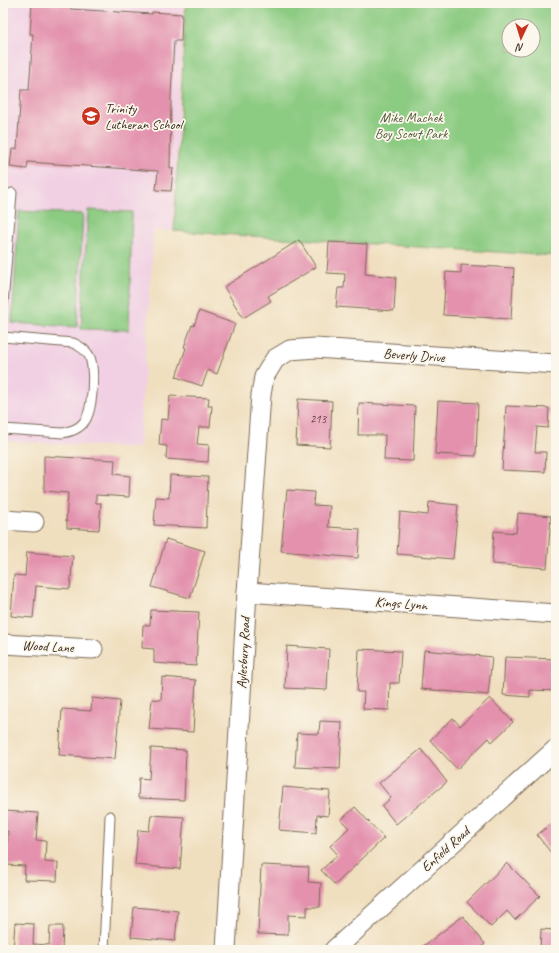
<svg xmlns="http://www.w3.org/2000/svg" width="559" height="953" font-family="Caveat,sans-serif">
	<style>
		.built { fill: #f1d0e3 }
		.green { fill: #8ccb82; stroke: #647a50; fill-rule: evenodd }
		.building { fill: #e391ad }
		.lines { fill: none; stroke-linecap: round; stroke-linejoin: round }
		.service-casing { stroke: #7a6956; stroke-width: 11 }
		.minor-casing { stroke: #7a6956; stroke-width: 21 }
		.service { stroke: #fff; stroke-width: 9 }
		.minor { stroke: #fff; stroke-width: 19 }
		.labels { text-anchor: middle; stroke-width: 3.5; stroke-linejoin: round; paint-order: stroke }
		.number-label { font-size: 12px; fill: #654442 }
		.poi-label { font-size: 14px; fill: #3b2a1e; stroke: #fbf7ec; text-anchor: start }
		.park-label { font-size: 14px; fill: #535a3c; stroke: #fbf7ec }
		.street-label { font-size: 14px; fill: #3b2a1e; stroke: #fbf7ec }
	</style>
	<rect width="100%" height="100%" fill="#fbf7ec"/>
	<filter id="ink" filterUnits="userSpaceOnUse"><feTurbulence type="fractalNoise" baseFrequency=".025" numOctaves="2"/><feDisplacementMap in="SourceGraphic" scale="8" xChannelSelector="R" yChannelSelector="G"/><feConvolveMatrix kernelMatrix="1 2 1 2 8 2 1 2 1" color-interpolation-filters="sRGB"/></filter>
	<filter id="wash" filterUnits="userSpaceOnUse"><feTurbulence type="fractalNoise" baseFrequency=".012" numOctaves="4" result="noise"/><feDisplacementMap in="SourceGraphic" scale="16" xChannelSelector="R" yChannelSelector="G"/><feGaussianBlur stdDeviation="0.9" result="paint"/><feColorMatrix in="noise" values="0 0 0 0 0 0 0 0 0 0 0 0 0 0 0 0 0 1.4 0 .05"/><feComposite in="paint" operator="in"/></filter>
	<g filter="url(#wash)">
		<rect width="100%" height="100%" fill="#f0dfbf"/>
		<!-- built -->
		<path class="built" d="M 3,3 L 184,3 L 173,231 L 154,230 L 139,448 L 3,441 Z"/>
		<!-- green -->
		<g class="green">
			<path d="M 186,3 L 556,3 L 556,256 L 174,231 ZM 509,26 L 533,26 L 533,50 L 509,50 Z"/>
			<path d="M 88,210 L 132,212 L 129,330 L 81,329 Z"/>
			<path d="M 19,211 L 83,214 L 77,327 L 12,323 Z"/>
		</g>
		<g id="blocks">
			<!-- building -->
			<g class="building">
				<path d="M 32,3 L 70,5 L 70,9 L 152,14 L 152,12 L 182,14 L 181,41 L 174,41 L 171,96 L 170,168 L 173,168 L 171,191 L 156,190 L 158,171 L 28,162 L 27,169 L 10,167 L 12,149 L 17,149 L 21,90 L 29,90 L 33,34 L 30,34 Z"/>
				<path d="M 299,240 L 316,267 L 268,296 L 271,301 L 243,318 L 224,287 Z"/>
				<path d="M 329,242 L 367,244 L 365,274 L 396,277 L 394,311 L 336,307 L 338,288 L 344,288 L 345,274 L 327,273 Z"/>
				<path d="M 461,265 L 514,268 L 511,319 L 443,315 L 446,272 L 461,273 Z"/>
				<path d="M 199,311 L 235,324 L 217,374 L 208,370 L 202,386 L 176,377 L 186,348 L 184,347 L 192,325 L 194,326 Z"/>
				<path d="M 170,396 L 209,398 L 208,406 L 212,406 L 210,427 L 199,427 L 197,444 L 209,445 L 208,462 L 166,459 L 167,446 L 159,445 L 161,419 L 168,420 Z"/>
				<path d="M 298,399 L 332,401 L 330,447 L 296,445 Z"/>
				<path d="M 438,401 L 478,403 L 476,456 L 435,454 Z"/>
				<path d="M 359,403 L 415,406 L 413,461 L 384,460 L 385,435 L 358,435 Z"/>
				<path d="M 506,406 L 549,408 L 548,428 L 537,427 L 535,452 L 546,452 L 545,472 L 502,470 Z"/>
				<path d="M 44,456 L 115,460 L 114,474 L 130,476 L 129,497 L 96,495 L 96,503 L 101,503 L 99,530 L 67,528 L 67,521 L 66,521 L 68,493 L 44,491 Z"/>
				<path d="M 170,475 L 208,477 L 206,528 L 154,525 L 156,497 L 169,498 Z"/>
				<path d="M 287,490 L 314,492 L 313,505 L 330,506 L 328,527 L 360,529 L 358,558 L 281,551 Z"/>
				<path d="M 429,502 L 458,505 L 453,559 L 397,554 L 400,512 L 428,515 Z"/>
				<path d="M 518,513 L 551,516 L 547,568 L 492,564 L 494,531 L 516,533 Z"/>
				<path d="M 166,539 L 205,551 L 190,598 L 152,587 Z"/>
				<path d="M 27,552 L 73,556 L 70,589 L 36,586 L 33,618 L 11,616 L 14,575 L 25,576 Z"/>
				<path d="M 151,610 L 199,612 L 196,666 L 154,663 L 154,649 L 142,648 L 143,625 L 150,625 Z"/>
				<path d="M 287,646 L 329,649 L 327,690 L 285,688 Z"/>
				<path d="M 359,649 L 401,651 L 399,683 L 390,683 L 389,710 L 363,709 L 364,692 L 357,692 Z"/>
				<path d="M 424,650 L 492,657 L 488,695 L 421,689 Z"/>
				<path d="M 505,657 L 556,659 L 556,691 L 530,690 L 530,697 L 503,695 Z"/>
				<path d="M 162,677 L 196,680 L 193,732 L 149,729 L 152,699 L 161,700 Z"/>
				<path d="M 92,698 L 120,701 L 115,759 L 59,755 L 62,709 L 91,711 Z"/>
				<path d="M 490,698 L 513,722 L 492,742 L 489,738 L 457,769 L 430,740 L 453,718 L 460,726 Z"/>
				<path d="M 320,721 L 342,722 L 340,769 L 295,767 L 297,733 L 319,734 Z"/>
				<path d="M 151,748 L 186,750 L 184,800 L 138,798 L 139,778 L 149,779 Z"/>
				<path d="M 421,749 L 447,782 L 396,824 L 382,806 L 391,798 L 379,783 Z"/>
				<path d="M 283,787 L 330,791 L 328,816 L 317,815 L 316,833 L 279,830 Z"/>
				<path d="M 355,807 L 384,838 L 335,885 L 321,870 L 338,855 L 330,846 L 349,828 L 341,820 Z"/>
				<path d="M 3,811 L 38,813 L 36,840 L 46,841 L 45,862 L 58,863 L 57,881 L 24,880 L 25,866 L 6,865 L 8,831 L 3,831 Z"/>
				<path d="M 151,815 L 184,817 L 180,869 L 135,865 L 138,830 L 149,831 Z"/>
				<path d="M 556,820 L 556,859 L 537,835 Z"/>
				<path d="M 507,863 L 540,896 L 515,920 L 507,911 L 491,927 L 467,902 Z"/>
				<path d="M 261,865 L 309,867 L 308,882 L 321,883 L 320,907 L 307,907 L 307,916 L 288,915 L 288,935 L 258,934 Z"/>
				<path d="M 134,907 L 178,911 L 175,941 L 131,937 Z"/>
				<path d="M 554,908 L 556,908 L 556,950 L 540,950 L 541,929 L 553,930 Z"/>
				<path d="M 463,916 L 485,944 L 478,950 L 418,950 Z"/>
				<path d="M 15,923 L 34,924 L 33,944 L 49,945 L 50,926 L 63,926 L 62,950 L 13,950 Z"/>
			</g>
		</g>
	</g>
	<g filter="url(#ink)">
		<use href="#blocks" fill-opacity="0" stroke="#7a6956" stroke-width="1"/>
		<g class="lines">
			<!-- service casing -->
			<g class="service-casing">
				<g id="service">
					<path d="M 3,304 L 12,193"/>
					<path d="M 3,337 L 73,343 C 79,346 84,348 88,354 C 96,364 93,411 84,422 C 79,429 71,431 63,433 L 3,429"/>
					<path d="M 104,950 L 110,816"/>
				</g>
			</g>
			<!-- minor casing -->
			<g class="minor-casing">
				<g id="minor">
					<path d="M 3,520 L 34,522"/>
					<path d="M 247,592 L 556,614"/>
					<path d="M 3,644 L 93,649"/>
					<path d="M 226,950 L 247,592 L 261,395 L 264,377 L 275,359 L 290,350 L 315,348 L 556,364"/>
					<path d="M 334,950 L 556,749"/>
				</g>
			</g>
			<!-- service -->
			<use href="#service" class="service"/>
			<!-- minor -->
			<use href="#minor" class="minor"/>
		</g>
	</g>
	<!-- icons -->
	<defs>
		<g id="school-disc" transform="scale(1)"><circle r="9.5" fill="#c8321e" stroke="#fbf7ec"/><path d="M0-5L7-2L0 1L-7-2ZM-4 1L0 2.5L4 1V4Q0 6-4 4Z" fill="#fff"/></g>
	</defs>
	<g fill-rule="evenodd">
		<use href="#school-disc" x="91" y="116"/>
	</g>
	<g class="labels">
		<!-- number labels -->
		<g class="number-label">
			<text x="318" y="423">213</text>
		</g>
		<!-- poi labels -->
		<g class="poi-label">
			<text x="105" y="113">Trinity<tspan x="105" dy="16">Lutheran School</tspan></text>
		</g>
		<!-- park labels -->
		<g class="park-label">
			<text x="411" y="122">Mike Machek<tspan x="411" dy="16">Boy Scout Park</tspan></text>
		</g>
		<!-- street labels -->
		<g class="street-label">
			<text transform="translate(414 355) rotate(4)" y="5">Beverly Drive</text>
			<text transform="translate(401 603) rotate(4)" y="5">Kings Lynn</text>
			<text transform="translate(48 646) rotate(3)" y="5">Wood Lane</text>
			<text transform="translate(243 653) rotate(-87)" y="5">Aylesbury Road</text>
			<text transform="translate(445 849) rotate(-42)" y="5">Enfield Road</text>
		</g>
	</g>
	<!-- margin -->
	<rect width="559" height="953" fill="none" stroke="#fbf7ec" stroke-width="16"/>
	<!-- north arrow -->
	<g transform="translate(521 38) rotate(184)"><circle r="19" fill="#fbf7ec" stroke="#aea59a"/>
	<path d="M0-3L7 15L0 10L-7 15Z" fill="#c8321e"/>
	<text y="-6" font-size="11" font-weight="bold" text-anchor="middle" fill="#3b2a1e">N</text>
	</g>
</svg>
